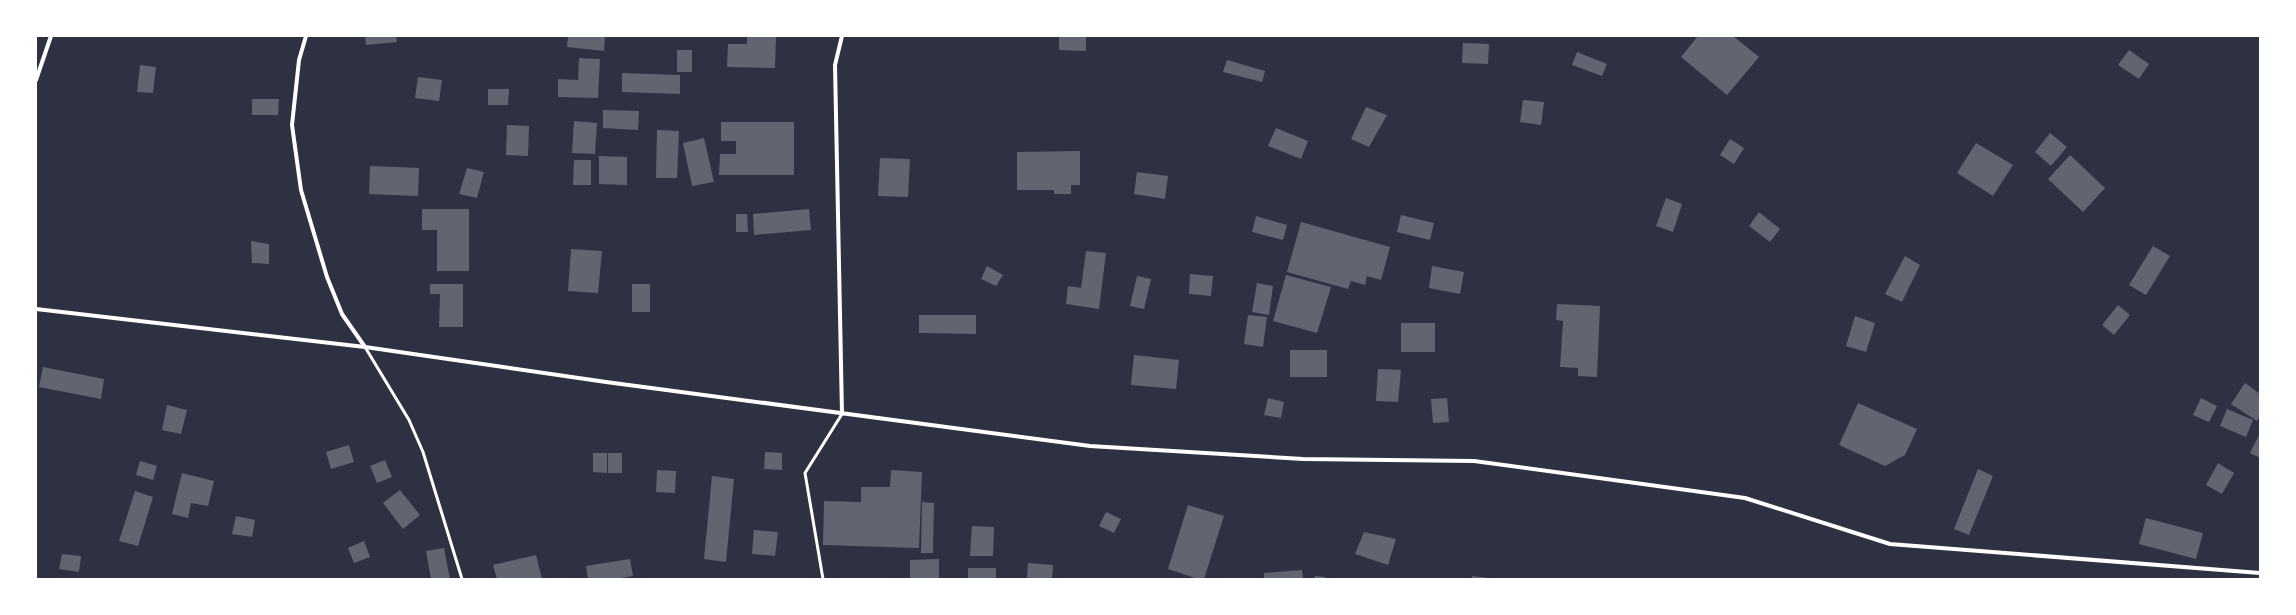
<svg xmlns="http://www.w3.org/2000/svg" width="2296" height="615" font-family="Quicksand,sans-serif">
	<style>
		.building { fill: #626471 }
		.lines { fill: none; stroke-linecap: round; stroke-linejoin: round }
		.service { stroke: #fff; stroke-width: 3 }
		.minor { stroke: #fff; stroke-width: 4 }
	</style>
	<rect width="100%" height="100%" fill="#2d3142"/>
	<!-- building -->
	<g class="building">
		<path d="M 365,36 L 396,36 L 397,42 L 366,45 Z"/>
		<path d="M 568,36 L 605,36 L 604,51 L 567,47 Z"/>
		<path d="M 747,36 L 776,36 L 775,68 L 727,67 L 728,44 L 747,44 Z"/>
		<path d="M 1059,36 L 1086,36 L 1086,51 L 1059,50 Z"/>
		<path d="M 1698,36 L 1733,36 L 1759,57 L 1727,95 L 1681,57 Z"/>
		<path d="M 1463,43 L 1489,44 L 1488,64 L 1462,63 Z"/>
		<rect x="677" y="50" width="15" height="22"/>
		<path d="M 2129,50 L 2149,64 L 2139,79 L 2118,65 Z"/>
		<path d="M 1577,52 L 1607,64 L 1602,76 L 1572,65 Z"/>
		<path d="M 579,58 L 600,59 L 598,98 L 558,97 L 558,79 L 578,80 Z"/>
		<path d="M 1227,60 L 1265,71 L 1262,82 L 1223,72 Z"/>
		<path d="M 140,65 L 156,67 L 153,93 L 137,92 Z"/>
		<path d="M 622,73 L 680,75 L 680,94 L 622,92 Z"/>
		<path d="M 418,77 L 442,80 L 439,101 L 415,98 Z"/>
		<path d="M 488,89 L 509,89 L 508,105 L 488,105 Z"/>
		<path d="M 252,99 L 279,99 L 278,115 L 252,115 Z"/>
		<path d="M 1523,100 L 1544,102 L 1541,125 L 1520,122 Z"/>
		<path d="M 1366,107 L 1387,115 L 1369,147 L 1351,139 Z"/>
		<path d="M 603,110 L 639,111 L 638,130 L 603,128 Z"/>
		<path d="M 574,121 L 597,123 L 595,154 L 572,153 Z"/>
		<path d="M 721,122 L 794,122 L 794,175 L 719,175 L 720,154 L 736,154 L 736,141 L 721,141 Z"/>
		<path d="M 507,125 L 529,126 L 528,156 L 506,155 Z"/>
		<path d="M 1276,128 L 1308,141 L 1301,159 L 1268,146 Z"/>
		<path d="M 657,130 L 679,131 L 677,178 L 656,178 Z"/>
		<path d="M 2050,133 L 2067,147 L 2051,166 L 2035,152 Z"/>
		<path d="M 704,138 L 714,182 L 692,186 L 683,143 Z"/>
		<path d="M 1730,139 L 1744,148 L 1734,164 L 1720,155 Z"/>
		<path d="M 1976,143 L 2013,165 L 1993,196 L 1957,173 Z"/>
		<path d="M 1080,151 L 1080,185 L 1071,185 L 1071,194 L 1054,194 L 1054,190 L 1017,190 L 1017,152 Z"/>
		<path d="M 2070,155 L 2105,188 L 2083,212 L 2048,179 Z"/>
		<path d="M 599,156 L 627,157 L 627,185 L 599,184 Z"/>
		<path d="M 880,158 L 910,159 L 908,197 L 878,196 Z"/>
		<path d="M 574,160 L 591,160 L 591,185 L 573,185 Z"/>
		<path d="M 370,166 L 419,168 L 418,196 L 369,194 Z"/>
		<path d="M 467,168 L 484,172 L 477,198 L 459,194 Z"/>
		<path d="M 1137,172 L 1168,176 L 1165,199 L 1134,194 Z"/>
		<path d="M 1666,198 L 1682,204 L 1673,232 L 1656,226 Z"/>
		<path d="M 422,209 L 469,209 L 469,271 L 437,271 L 437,230 L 422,230 Z"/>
		<path d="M 809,209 L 811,230 L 754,235 L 753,214 Z"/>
		<path d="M 1759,212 L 1780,229 L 1770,242 L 1749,226 Z"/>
		<path d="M 736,214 L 747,214 L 748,232 L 736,232 Z"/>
		<path d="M 1401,215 L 1434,223 L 1430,240 L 1397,232 Z"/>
		<path d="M 1256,216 L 1287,225 L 1283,240 L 1252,232 Z"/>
		<path d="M 1301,222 L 1390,247 L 1381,280 L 1367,276 L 1365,285 L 1351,281 L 1348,289 L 1287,272 Z"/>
		<path d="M 251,241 L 269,244 L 269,264 L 252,263 Z"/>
		<path d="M 2153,246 L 2170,256 L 2146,295 L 2129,285 Z"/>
		<path d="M 571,249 L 602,251 L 598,293 L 568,291 Z"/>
		<path d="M 1086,251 L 1106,253 L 1099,309 L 1066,304 L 1068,286 L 1081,288 Z"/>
		<path d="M 1905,256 L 1920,265 L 1902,302 L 1885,294 Z"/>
		<path d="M 987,266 L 1003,275 L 996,286 L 981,279 Z"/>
		<path d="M 1432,266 L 1464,272 L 1460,294 L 1429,288 Z"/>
		<path d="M 1190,274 L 1213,276 L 1211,296 L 1189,294 Z"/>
		<path d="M 1286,275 L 1331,287 L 1317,333 L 1273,321 Z"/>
		<path d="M 1137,276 L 1151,279 L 1144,309 L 1130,306 Z"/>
		<path d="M 1257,283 L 1273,286 L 1269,315 L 1252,312 Z"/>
		<path d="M 430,284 L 463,284 L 463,327 L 439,327 L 440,294 L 430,294 Z"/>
		<rect x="632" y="284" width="18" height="28"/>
		<path d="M 1557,304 L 1600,306 L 1597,377 L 1578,376 L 1578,368 L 1560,367 L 1563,321 L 1556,320 Z"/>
		<path d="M 2118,305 L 2130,315 L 2114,335 L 2102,325 Z"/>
		<path d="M 919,315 L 976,315 L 976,334 L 919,333 Z"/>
		<path d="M 1248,315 L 1267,317 L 1263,347 L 1244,344 Z"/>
		<path d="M 1855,316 L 1875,323 L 1866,352 L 1846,346 Z"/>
		<rect x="1401" y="323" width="34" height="29"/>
		<rect x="1290" y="350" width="37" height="27"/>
		<path d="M 1134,355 L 1179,360 L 1176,389 L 1131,385 Z"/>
		<path d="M 43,367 L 104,379 L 101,399 L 39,387 Z"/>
		<path d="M 1378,369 L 1401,370 L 1398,402 L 1376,401 Z"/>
		<path d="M 2245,383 L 2260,394 L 2260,416 L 2257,421 L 2231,404 Z"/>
		<path d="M 1268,398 L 1284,402 L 1281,418 L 1264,415 Z"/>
		<path d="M 1447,398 L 1449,422 L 1433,423 L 1431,399 Z"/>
		<path d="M 2201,398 L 2217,406 L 2209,422 L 2193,415 Z"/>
		<path d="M 1858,403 L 1917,429 L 1905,455 L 1885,466 L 1839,445 Z"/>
		<path d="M 167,405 L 187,410 L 181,434 L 162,430 Z"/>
		<path d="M 2227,409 L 2253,420 L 2246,437 L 2220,426 Z"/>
		<path d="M 2260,433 L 2260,458 L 2250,453 Z"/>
		<path d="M 349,445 L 354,462 L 331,469 L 326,452 Z"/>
		<path d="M 765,452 L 782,453 L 782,470 L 764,469 Z"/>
		<path d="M 593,453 L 607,453 L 607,473 L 593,472 Z"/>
		<rect x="608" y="453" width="14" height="20"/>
		<path d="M 385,460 L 392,477 L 377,483 L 370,466 Z"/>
		<path d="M 140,461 L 157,466 L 153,480 L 136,475 Z"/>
		<path d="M 2218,463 L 2234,473 L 2222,494 L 2206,485 Z"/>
		<path d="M 1978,469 L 1993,476 L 1969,535 L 1954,529 Z"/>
		<path d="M 657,470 L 676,471 L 675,493 L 656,492 Z"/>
		<path d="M 891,470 L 922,472 L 919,548 L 823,545 L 824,501 L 861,502 L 861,487 L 890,487 Z"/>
		<path d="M 182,473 L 214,481 L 208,506 L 191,503 L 188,518 L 172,514 Z"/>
		<path d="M 712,476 L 734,479 L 726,562 L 704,559 Z"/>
		<path d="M 400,490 L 420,515 L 403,529 L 383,503 Z"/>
		<path d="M 135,491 L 153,497 L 138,546 L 119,541 Z"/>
		<path d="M 922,502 L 934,503 L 933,553 L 921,553 Z"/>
		<path d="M 1188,505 L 1224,516 L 1204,579 L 1198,579 L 1168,569 Z"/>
		<path d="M 1106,512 L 1121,519 L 1114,533 L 1099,526 Z"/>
		<path d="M 236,516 L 255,520 L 252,537 L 232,534 Z"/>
		<path d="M 2146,518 L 2203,533 L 2196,559 L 2139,544 Z"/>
		<path d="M 972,526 L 994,527 L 993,556 L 970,556 Z"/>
		<path d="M 754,530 L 778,532 L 775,556 L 752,554 Z"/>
		<path d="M 1364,532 L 1396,539 L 1388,565 L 1355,554 Z"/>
		<path d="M 364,541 L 370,557 L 354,563 L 348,548 Z"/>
		<path d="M 444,548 L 450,579 L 431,579 L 426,551 Z"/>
		<path d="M 62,554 L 81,556 L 79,572 L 59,569 Z"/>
		<path d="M 536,555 L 542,579 L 497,579 L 493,565 Z"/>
		<path d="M 630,559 L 633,576 L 615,579 L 588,579 L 586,566 Z"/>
		<path d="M 939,559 L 939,579 L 910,579 L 910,560 Z"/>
		<path d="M 1028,563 L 1053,565 L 1052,579 L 1027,579 Z"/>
		<rect x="968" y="568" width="28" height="11"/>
		<path d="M 1302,570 L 1303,579 L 1264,579 L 1264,573 Z"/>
		<path d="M 1315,576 L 1325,577 L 1325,579 L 1315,579 Z"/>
		<path d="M 1472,576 L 1489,578 L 1489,579 L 1472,579 Z"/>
	</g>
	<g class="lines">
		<!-- service -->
		<g class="service">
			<path d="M 365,347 L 409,420 L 423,452 L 462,579"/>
			<path d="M 823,579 L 805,473 L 842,414"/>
		</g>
		<!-- minor -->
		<g class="minor">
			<path d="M 306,36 L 299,60 L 292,125 L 301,190 L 327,277 L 342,314 L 365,347"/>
			<path d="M 36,80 L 51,36"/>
			<path d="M 36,309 L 365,347 L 606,382 L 1090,446 L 1303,459 L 1474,461 L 1745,498 L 1890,544 L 2260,573"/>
			<path d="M 842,414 L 835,65 L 842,36"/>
		</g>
	</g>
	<!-- border -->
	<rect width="2296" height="615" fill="none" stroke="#ffffff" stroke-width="74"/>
</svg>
